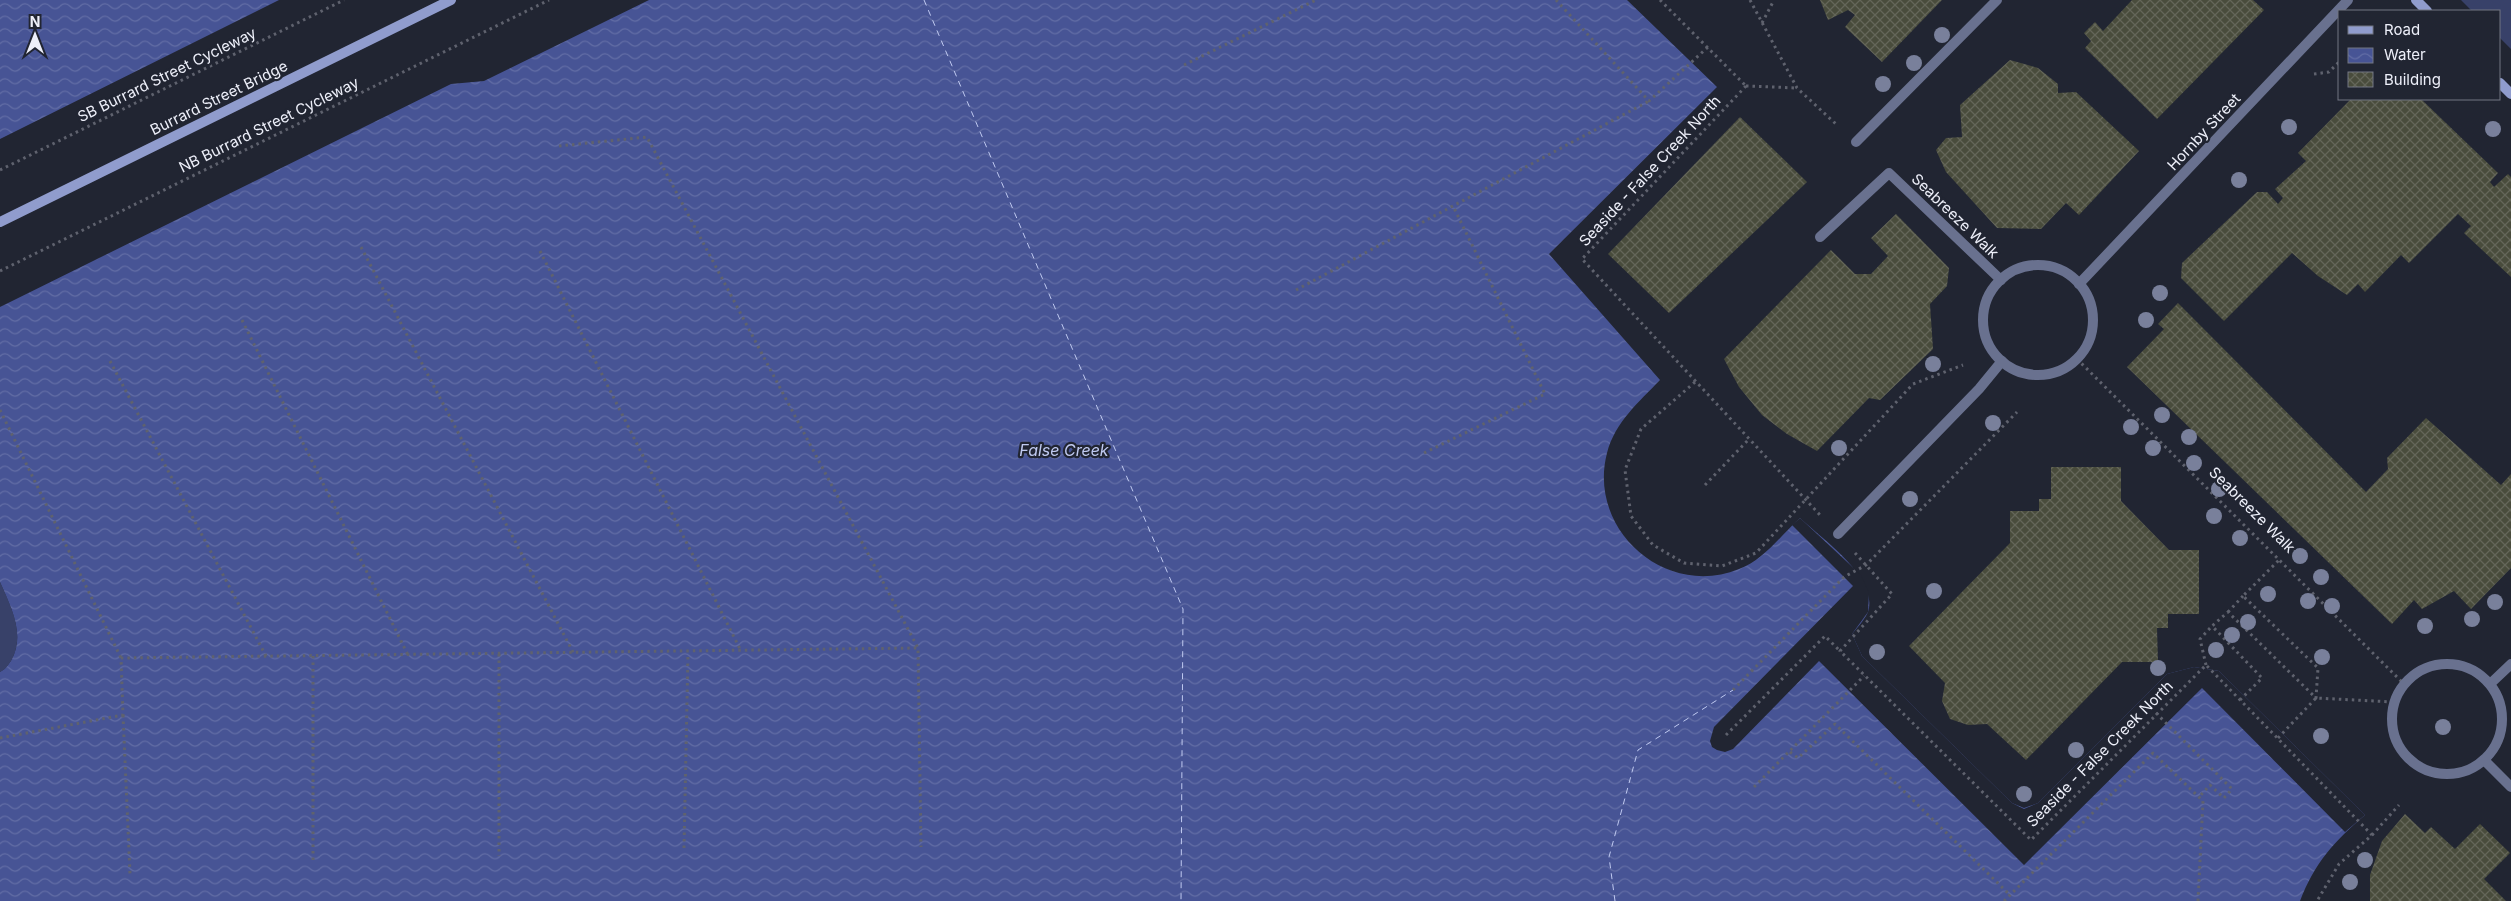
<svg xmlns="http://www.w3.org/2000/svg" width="2511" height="901" font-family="Inter,sans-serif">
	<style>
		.park { fill: #384169 }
		.water { fill: url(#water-waves) }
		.pier { fill: #212532 }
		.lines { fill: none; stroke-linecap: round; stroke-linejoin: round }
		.ferry { stroke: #c0caf1; stroke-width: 1; stroke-dasharray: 6 5; stroke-linecap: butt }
		.building { fill: url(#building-cross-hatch) }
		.path { stroke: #5f626e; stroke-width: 3; stroke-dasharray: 2.5 4; stroke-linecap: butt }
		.lane { stroke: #69718f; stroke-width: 10 }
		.street { stroke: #69718f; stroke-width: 10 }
		.secondary { stroke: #909ccd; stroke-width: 10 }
		.tree { fill: #79809b }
		.labels { text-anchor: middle; stroke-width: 4.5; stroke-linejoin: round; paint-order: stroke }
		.street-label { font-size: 15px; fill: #edeff9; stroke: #212532 }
		.water-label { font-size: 16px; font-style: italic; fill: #c0caf1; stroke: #212532 }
	</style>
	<defs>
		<pattern id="water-waves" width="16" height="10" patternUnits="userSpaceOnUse" patternTransform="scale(1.25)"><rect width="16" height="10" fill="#475495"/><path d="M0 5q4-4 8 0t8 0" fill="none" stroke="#626da5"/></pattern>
		<pattern id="building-cross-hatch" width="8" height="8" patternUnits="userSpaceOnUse" patternTransform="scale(1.25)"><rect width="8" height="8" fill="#494c3c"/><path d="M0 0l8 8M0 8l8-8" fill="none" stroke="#646659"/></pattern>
	</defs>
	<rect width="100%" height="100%" fill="#212532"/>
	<!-- park -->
	<g class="park">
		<path d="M 2461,0 L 2511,0 L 2511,49 L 2500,38 L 2500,11 L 2472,11 Z"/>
		<path d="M 0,582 C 11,607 26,635 11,661 C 7,666 6,669 0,672 Z"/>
	</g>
	<!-- water -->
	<path class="water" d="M 0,0 L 1627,0 L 1717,87 L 1549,254 L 1660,380 C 1639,402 1615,422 1607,453 C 1587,530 1666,599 1739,569 C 1764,560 1780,536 1800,518 C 1822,539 1879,578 1868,612 C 1865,619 1857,628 1852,634 L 1862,656 L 2012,803 L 2024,808 L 2038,803 L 2167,674 L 2194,667 L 2219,671 L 2365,815 C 2334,842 2315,862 2300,901 L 0,901 L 0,672 C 6,669 7,666 11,661 C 26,635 11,607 0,582 Z"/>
	<!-- pier -->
	<g class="pier">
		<path d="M 279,0 L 649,0 L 484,81 L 451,84 L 0,307 L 0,139 Z"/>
		<path d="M 1800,518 L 1861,575 L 1869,593 L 1868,612 L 1852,634 L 1862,656 L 2012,803 L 2024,809 L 2038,803 L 2167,674 L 2194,667 L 2219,671 L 2365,815 L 2345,832 L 2202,688 L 2024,865 L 1819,661 L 1733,749 L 1725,752 L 1717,750 L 1712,747 L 1710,741 L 1714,727 L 1853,586 L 1792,525 Z"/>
	</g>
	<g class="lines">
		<!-- ferry -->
		<g class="ferry">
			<path d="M 924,0 L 1183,609 L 1181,901"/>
			<path d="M 1615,901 L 1609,857 L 1638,750 L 1733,690"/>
		</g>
	</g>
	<!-- building -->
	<g class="building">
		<path d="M 1820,0 L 1942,0 L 1882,62 L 1845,27 L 1855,15 L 1848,10 L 1828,20 Z"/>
		<path d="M 2132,0 L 2253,0 L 2264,10 L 2157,119 L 2085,48 L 2091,41 L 2084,33 L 2095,22 L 2103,31 Z"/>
		<path d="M 2010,60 L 2038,68 L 2058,84 L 2058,93 L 2076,92 L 2139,151 L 2079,215 L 2066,203 L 2041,229 L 1997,228 L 1946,172 L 1936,150 L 1946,138 L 1962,137 L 1960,105 Z"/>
		<path d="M 2351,99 L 2421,99 L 2498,173 L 2490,182 L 2494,187 L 2508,174 L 2511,177 L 2511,277 L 2464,233 L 2471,226 L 2458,214 L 2409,263 L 2401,255 L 2365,292 L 2358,284 L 2347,295 L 2318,276 L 2292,253 L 2224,321 L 2181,278 L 2182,263 L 2257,192 L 2267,192 L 2278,204 L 2283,198 L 2275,189 L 2306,161 L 2298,153 Z"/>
		<path d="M 1740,117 L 1807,182 L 1669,313 L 1608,254 Z"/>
		<path d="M 1896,214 L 1949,268 L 1947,286 L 1930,304 L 1933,349 L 1880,400 L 1869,398 L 1817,451 L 1787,434 L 1762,415 L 1739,387 L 1724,359 L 1831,250 L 1855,274 L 1871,274 L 1888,256 L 1871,238 Z"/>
		<path d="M 2178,303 L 2366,492 L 2388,469 L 2387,458 L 2426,418 L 2501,485 L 2511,474 L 2511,568 L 2471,609 L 2454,591 L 2422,609 L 2414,600 L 2392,624 L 2127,367 L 2164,329 L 2158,324 Z"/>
		<path d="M 2051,467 L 2121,467 L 2121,501 L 2169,550 L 2199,550 L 2199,614 L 2168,614 L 2168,628 L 2157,628 L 2158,662 L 2122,662 L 2026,760 L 1987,724 L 1968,725 L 1950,719 L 1942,701 L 1945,683 L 1909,646 L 2010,543 L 2010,511 L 2039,511 L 2039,499 L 2051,499 Z"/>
		<path d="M 2405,814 L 2425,833 L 2431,827 L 2455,849 L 2480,824 L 2510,853 L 2484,879 L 2506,901 L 2370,901 L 2370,875 L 2382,841 Z"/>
	</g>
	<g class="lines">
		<!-- path -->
		<g class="path">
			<path d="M 1556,0 L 1649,101 L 1708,47"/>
			<path d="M 1660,0 L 1746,86"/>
			<path d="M 1750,0 L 1797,88 L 1837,125"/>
			<path d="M 1762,23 L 1774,0"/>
			<path d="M 1184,65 L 1316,0"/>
			<path d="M 2314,74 L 2329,72 L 2340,61"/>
			<path d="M 1746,86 L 1582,259 L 1820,515"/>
			<path d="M 1746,86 L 1797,88"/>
			<path d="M 559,146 L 647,137 L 918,648 L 921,847"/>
			<path d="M 0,170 L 344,0"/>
			<path d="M 361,247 L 574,654"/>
			<path d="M 540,251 L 741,651"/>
			<path d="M 0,271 L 549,0"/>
			<path d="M 1296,290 L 1649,101"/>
			<path d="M 242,320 L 408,655"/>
			<path d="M 2077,359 L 2404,684"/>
			<path d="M 110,361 L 267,658"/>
			<path d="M 1695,382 L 1641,429 L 1625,470 L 1631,516 L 1653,545 L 1684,563 L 1722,566 L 1756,553 L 1913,384 L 1963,365"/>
			<path d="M 0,410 L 121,658"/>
			<path d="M 1424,453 L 1545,394 L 1453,206"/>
			<path d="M 1705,485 L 1749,439"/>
			<path d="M 1855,553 L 1892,594 L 1840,651 L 2031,840 L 2206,665 L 2372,835 L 2339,864 L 2317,901"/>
			<path d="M 2228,612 L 2243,596"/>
			<path d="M 499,654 L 499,856"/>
			<path d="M 313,656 L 313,861"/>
			<path d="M 2206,665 L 2200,639 L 2212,626"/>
			<path d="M 1733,690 L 1844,577 L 1866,565 L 2017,412"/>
			<path d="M 2240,700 L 2262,678 L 2212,626 L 2228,612 L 2316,698 L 2318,668 L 2243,596 L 2280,559"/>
			<path d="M 2156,713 L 2232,789 L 2224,798 L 2210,785 L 2199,797"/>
			<path d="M 123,715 L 130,874"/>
			<path d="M 1726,735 L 1825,636 L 1840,651"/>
			<path d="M 0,738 L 123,715 L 121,658 L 918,648"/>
			<path d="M 2278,738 L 2316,698 L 2394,702"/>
			<path d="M 1790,752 L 1798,758 L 1835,724 L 2010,895"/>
			<path d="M 1754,787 L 1864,676"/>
			<path d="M 2372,835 L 2399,805"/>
			<path d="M 684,848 L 688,653"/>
			<path d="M 2004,901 L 2153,753 L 2203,801 L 2198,901"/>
		</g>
		<!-- lane -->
		<g class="lane">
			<path d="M 1856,142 L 1997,0"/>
			<path d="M 1820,237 L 1889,173 L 2001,280"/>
			<path d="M 1838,534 L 1979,389 L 2002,361"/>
			<path d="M 2485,761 L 2511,787"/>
		</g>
		<!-- street -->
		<g class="street">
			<circle cx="2038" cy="320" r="55"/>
			<path d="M 2079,284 L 2348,0"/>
			<circle cx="2447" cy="719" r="55"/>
			<path d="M 2490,684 L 2511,664"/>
		</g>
		<!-- secondary -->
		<g class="secondary">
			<path d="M 2416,0 L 2427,11"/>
			<path d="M 2500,83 L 2511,94"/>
			<path d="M 0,222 L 451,0"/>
		</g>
	</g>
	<!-- trees -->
	<g class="tree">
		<circle cx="1942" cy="35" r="8"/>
		<circle cx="1914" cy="63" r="8"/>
		<circle cx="1883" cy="84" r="8"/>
		<circle cx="2289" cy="127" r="8"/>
		<circle cx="2493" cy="129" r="8"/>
		<circle cx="2239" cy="180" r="8"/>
		<circle cx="2160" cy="293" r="8"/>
		<circle cx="2146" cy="320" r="8"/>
		<circle cx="1933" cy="364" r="8"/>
		<circle cx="2162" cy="415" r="8"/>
		<circle cx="1993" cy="423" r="8"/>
		<circle cx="2131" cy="427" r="8"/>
		<circle cx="2189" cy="437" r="8"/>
		<circle cx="1839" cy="448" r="8"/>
		<circle cx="2153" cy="448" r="8"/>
		<circle cx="2194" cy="463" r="8"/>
		<circle cx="2219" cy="489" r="8"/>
		<circle cx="1910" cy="499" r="8"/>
		<circle cx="2214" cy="516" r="8"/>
		<circle cx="2240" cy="538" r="8"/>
		<circle cx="2300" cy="556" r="8"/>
		<circle cx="2321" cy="577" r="8"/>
		<circle cx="1934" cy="591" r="8"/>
		<circle cx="2268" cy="594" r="8"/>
		<circle cx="2308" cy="601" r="8"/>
		<circle cx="2495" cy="602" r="8"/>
		<circle cx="2332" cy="606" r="8"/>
		<circle cx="2472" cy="619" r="8"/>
		<circle cx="2248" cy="622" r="8"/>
		<circle cx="2425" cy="626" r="8"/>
		<circle cx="2232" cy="635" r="8"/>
		<circle cx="2216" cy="650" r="8"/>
		<circle cx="1877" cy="652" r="8"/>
		<circle cx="2322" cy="657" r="8"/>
		<circle cx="2158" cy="668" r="8"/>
		<circle cx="2443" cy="727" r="8"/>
		<circle cx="2321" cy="736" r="8"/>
		<circle cx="2076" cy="750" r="8"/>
		<circle cx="2024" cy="794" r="8"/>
		<circle cx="2365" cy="860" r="8"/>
		<circle cx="2350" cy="882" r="8"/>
	</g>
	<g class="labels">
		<!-- street labels -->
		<g class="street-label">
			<text transform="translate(167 75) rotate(-26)" y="5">SB Burrard Street Cycleway</text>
			<text transform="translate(219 98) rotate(-26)" y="5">Burrard Street Bridge</text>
			<text transform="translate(269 125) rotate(-26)" y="5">NB Burrard Street Cycleway</text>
			<text transform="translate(2204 132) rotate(-47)" y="5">Hornby Street</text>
			<text transform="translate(1650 171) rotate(-47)" y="5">Seaside - False Creek North</text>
			<text transform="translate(1955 216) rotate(44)" y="5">Seabreeze Walk</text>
			<text transform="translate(2252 510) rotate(45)" y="5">Seabreeze Walk</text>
			<text transform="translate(2100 754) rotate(-45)" y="5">Seaside - False Creek North</text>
		</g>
		<!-- water labels -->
		<g class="water-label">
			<text x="1064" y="456">False Creek</text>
		</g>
	</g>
	<!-- legend -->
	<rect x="2338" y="10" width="162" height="90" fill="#212532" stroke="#737682"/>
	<rect x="2348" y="26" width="25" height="8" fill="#909ccd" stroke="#737682"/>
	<text x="2384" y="35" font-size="15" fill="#edeff9">Road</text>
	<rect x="2348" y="48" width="25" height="15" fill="url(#water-waves)" stroke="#737682"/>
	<text x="2384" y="60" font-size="15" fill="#edeff9">Water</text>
	<rect x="2348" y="72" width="25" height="15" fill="url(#building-cross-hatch)" stroke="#737682"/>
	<text x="2384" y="85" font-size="15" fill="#edeff9">Building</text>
	<!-- north arrow -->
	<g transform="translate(35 35)" stroke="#212532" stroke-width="4" paint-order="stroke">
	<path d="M0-4L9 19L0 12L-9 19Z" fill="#edeff9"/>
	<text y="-8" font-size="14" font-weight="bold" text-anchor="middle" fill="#edeff9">N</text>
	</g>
</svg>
